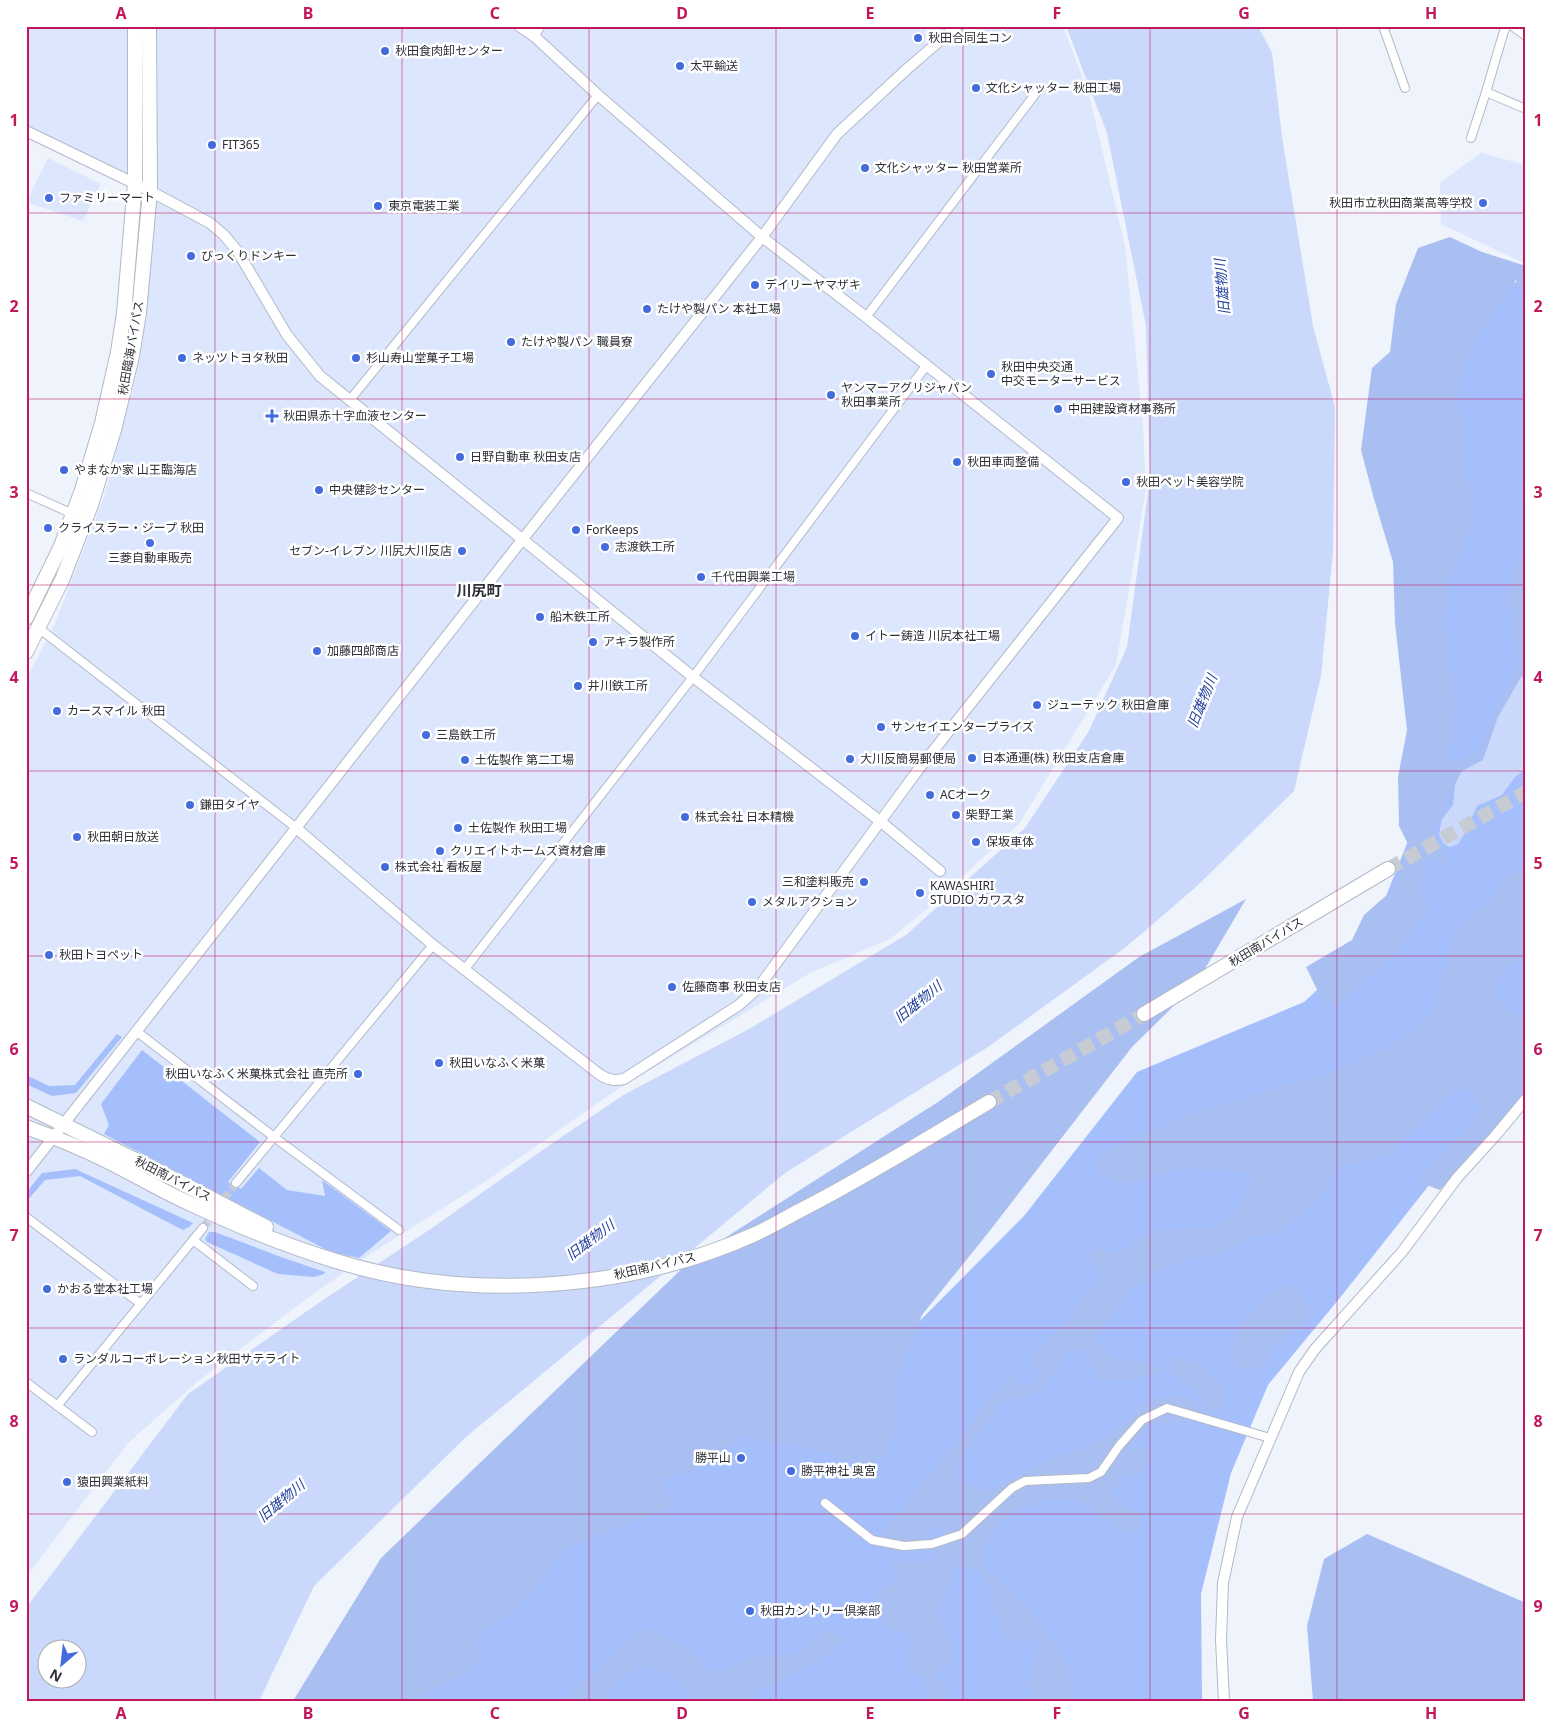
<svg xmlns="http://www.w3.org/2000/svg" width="1552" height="1727" font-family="'Noto Sans','Noto Sans JP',sans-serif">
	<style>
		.built { fill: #dce6fc }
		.green { fill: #a5bffd }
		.forest { fill: #aabff1 }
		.water { fill: #cad9fb; fill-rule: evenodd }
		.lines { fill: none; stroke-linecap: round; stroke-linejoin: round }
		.minor-tunnel { stroke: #c7ccd4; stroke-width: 8; stroke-dasharray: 8 4; stroke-linecap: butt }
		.trunk-tunnel { stroke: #c7ccd4; stroke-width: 14; stroke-dasharray: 14 7; stroke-linecap: butt }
		.minor-casing { stroke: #b2b9c8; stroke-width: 10 }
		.tertiary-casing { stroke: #b2b9c8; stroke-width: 12 }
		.trunk-casing { stroke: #b2b9c8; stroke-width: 16 }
		.minor { stroke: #fff; stroke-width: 8 }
		.tertiary { stroke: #fff; stroke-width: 10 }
		.trunk { stroke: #fff; stroke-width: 14 }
		.grid { fill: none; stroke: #c2185b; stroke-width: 1; stroke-opacity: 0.55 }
		.poi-dot { fill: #436bdd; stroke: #fff; stroke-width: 2 }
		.labels { text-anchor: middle; stroke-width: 5; stroke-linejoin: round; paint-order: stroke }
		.poi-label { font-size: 12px; fill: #2c2f35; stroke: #fff; text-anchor: start }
		.street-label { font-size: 12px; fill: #2c2f35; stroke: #fff }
		.water-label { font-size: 14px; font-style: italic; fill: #24419d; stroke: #fff }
		.quarter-label { font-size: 15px; font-weight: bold; fill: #2c2f35; stroke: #fff }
		.neatline { fill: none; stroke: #c2185b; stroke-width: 2 }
		.grid-label { font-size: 16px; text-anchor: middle; font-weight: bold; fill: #c2185b }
	</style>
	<rect width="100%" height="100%" fill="#eef3fc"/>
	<!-- built -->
	<g class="built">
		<path d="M 26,26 L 1063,26 L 1089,95 L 1125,246 L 1143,426 L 1146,489 L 1116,665 L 1019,824 L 934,903 L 890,939 L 810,973 L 612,1093 L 486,1181 L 370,1254 L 294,1308 L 197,1382 L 128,1443 L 26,1577 L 26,680 L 54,626 L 104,497 L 137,373 L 156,189 L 26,128 Z"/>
		<path d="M 1481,153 L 1526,165 L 1526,264 L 1441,224 L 1440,183 Z"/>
		<path d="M 48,158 L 101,184 L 83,221 L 26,202 Z"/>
	</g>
	<!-- green -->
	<g class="green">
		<path d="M 1525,278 L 1526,1058 L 1494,1103 L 1339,1299 L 1268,1385 L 1231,1473 L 1201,1594 L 1202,1701 L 379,1701 L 573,1509 L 855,1386 L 1024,1216 L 1137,1072 L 1304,1002 L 1367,944 L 1431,783 L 1443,372 L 1474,301 Z"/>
		<path d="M 117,1034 L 122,1037 L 76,1093 L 52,1096 L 26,1084 L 26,1075 L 49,1086 L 75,1085 Z"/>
		<path d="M 142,1050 L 260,1142 L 228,1182 L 241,1189 L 259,1168 L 287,1190 L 325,1196 L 322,1180 L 391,1231 L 359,1258 L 331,1252 L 104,1134 L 109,1125 L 101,1104 Z"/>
		<path d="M 75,1169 L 193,1223 L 189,1227 L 183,1230 L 175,1226 L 80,1176 L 45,1180 L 26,1202 L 26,1193 L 42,1173 Z"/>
		<path d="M 209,1232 L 215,1232 L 278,1256 L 325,1272 L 324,1274 L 314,1277 L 278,1274 L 207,1242 L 205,1239 Z"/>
	</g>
	<!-- forest -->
	<g class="forest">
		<path d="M 1450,237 L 1482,252 L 1526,266 L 1526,296 L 1520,292 L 1516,280 L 1469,351 L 1455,401 L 1466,424 L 1464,472 L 1471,490 L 1473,522 L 1452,572 L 1444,621 L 1455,703 L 1451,744 L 1448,762 L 1460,761 L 1477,752 L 1519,661 L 1507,603 L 1512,573 L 1526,546 L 1526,671 L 1498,717 L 1483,760 L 1462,771 L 1435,827 L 1433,836 L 1445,850 L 1446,863 L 1441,865 L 1427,858 L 1424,865 L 1419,898 L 1427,903 L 1428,908 L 1397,951 L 1337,1006 L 1324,1004 L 1306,967 L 1352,940 L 1364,915 L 1396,887 L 1409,846 L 1399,826 L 1398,777 L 1407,730 L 1395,623 L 1393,562 L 1374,499 L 1361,450 L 1372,368 L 1390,352 L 1396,304 L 1418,248 Z"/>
		<path d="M 1526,866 L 1526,955 L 1501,973 L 1495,994 L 1504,1007 L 1526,1018 L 1526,1091 L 1492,1134 L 1440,1190 L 1419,1182 L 1430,1163 L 1461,1136 L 1479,1113 L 1475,1093 L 1457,1089 L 1425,1119 L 1390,1154 L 1359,1163 L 1337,1167 L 1329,1179 L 1328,1188 L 1308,1208 L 1282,1229 L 1271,1234 L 1250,1238 L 1220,1253 L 1192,1258 L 1159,1271 L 1129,1291 L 1101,1330 L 1098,1342 L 1112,1356 L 1165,1368 L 1162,1374 L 1121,1380 L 1095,1381 L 1094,1367 L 1082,1348 L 1065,1354 L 1045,1387 L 1030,1395 L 1001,1403 L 956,1463 L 955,1476 L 968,1484 L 986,1491 L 1027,1472 L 1051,1458 L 1085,1448 L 1124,1423 L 1144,1402 L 1175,1395 L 1191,1397 L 1199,1408 L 1183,1422 L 1151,1424 L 1126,1451 L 1139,1446 L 1149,1451 L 1148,1464 L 1136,1476 L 1122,1478 L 1114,1491 L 1116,1503 L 1138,1512 L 1142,1521 L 1136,1532 L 1128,1535 L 1111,1526 L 1093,1509 L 1077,1500 L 1053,1499 L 1012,1511 L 993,1532 L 983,1551 L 986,1569 L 1022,1601 L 1046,1631 L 1067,1662 L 1074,1701 L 1030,1701 L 1028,1680 L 1036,1656 L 1039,1641 L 1025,1637 L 1008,1643 L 1001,1633 L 990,1587 L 977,1570 L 956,1567 L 948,1584 L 938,1616 L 950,1640 L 955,1657 L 938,1670 L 937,1681 L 945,1685 L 948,1693 L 947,1701 L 927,1701 L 928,1693 L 923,1677 L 908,1669 L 911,1638 L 902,1630 L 887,1628 L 877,1602 L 878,1591 L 897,1581 L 891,1563 L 930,1561 L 945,1535 L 938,1528 L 928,1531 L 912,1551 L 895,1554 L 882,1546 L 883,1531 L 977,1417 L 998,1387 L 1014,1373 L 1020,1382 L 1022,1388 L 1038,1381 L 1040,1374 L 1028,1361 L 1072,1315 L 1081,1298 L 1101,1275 L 1099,1268 L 1091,1264 L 1089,1252 L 1102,1248 L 1109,1254 L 1122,1251 L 1154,1231 L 1194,1228 L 1209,1229 L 1235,1212 L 1253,1182 L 1245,1171 L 1183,1168 L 1122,1184 L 1099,1176 L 1097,1156 L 1185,1116 L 1309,1078 L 1342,1069 L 1392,1045 L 1434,1012 L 1446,961 L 1459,925 L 1491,901 L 1503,878 Z"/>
		<path d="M 1246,899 L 1196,984 L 1132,1047 L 988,1233 L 922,1315 L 898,1379 L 896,1427 L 887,1452 L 866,1470 L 825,1452 L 743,1436 L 698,1468 L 660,1479 L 675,1506 L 566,1548 L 519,1606 L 473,1641 L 479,1646 L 482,1657 L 462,1675 L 426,1693 L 419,1701 L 293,1701 L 381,1558 L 692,1259 L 938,1102 L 1139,957 Z"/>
		<path d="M 1285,1284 L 1297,1290 L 1311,1310 L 1304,1322 L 1273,1349 L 1264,1367 L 1251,1370 L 1236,1366 L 1232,1354 L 1237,1329 L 1265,1297 Z"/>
		<path d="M 1177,1355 L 1199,1364 L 1228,1390 L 1225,1401 L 1215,1412 L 1206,1410 L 1200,1395 L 1192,1388 L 1178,1380 L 1169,1367 Z"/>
		<path d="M 1367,1534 L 1526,1603 L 1526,1701 L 1313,1701 L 1307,1626 L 1324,1559 Z"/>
		<path d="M 643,1628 L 667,1637 L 690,1651 L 712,1672 L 762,1655 L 796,1655 L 829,1629 L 847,1640 L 815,1663 L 755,1691 L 750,1701 L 694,1701 L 669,1674 L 644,1665 C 623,1676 616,1679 605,1701 L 563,1701 Z"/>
	</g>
	<!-- water -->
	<g class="water">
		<path d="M 1066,26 L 1258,26 L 1272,53 L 1282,137 L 1313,326 L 1335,407 L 1333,552 L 1321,676 L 1294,791 L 1196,887 L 1126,947 L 988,1047 L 785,1173 L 466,1437 L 314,1586 L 259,1701 L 26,1701 L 26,1608 L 188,1394 L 320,1302 L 432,1228 L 544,1149 L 625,1094 L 749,1029 L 906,935 L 1025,828 L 1089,731 L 1127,647 L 1150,477 L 1146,326 L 1107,133 ZM 48,1650 L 78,1650 L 78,1680 L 48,1680 Z"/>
		<path d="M 1526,676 L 1526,769 L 1515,777 L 1502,795 L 1477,806 L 1465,833 L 1458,844 L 1450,847 L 1444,844 L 1439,834 L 1442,819 L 1453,805 L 1455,784 L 1462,771 L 1483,760 L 1498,717 L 1521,677 Z"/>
	</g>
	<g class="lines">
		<!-- minor-tunnel -->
		<path class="minor-tunnel" d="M 203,1228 L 236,1183"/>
		<!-- trunk-tunnel -->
		<g class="trunk-tunnel">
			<path d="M 1388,869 L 1526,792"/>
			<path d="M 989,1102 L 1144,1014"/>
		</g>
		<!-- minor casing -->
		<g class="minor-casing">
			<g id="minor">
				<path d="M 1383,26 L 1405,88"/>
				<path d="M 1507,26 L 1504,31 L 1486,92 L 1526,109"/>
				<path d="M 534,36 L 541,26"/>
				<path d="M 1471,138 L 1486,92"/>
				<path d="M 866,317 L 1039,89"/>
				<path d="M 349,401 L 598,95"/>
				<path d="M 26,493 L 73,514"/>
				<path d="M 36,626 L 295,827"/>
				<path d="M 464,970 L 693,677 L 926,366"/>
				<path d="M 136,1031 L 274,1137 L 399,1230"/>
				<path d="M 236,1183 L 433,945"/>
				<path d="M 26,1217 L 141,1304"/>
				<path d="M 193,1240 L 253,1286"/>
				<path d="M 26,1382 L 92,1432"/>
				<path d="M 57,1406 L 203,1228"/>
				<path d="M 825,1503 L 872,1540 L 904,1546 L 932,1544 L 962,1534 L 1012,1488 L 1025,1481 L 1089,1478 L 1101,1472 L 1119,1446 L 1142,1420 L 1167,1408 L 1270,1438"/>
			</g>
		</g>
		<!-- tertiary casing -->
		<g class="tertiary-casing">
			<g id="tertiary">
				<path d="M 1514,26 L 1526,35"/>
				<path d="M 26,131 L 150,191 L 210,223 L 224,235 L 238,252 L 287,335 L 320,376 L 693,677 L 880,821 L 940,871"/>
				<path d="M 295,827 L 433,945 L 599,1074 C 608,1080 614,1081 624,1079 L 739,1005 L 758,988 L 918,770 L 1118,518 L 866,317 L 762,237 L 598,95 L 534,36 L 519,26"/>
				<path d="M 26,1172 L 522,540 L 762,237 L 837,134 L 907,69 L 957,26"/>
				<path d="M 1224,1701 L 1221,1640 L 1223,1583 L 1237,1517 L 1299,1372 L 1315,1349 L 1402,1252 L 1457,1178 L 1496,1135 L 1526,1099"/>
			</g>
		</g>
		<!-- trunk casing -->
		<g class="trunk-casing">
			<g id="trunk">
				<path d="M 26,618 L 61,546 L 82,490 L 102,423 L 118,352 L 124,313 L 135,183 L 135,26"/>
				<path d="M 26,652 L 62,580 L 91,505 L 114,430 L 132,356 L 139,313 L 150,191 L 149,26"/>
				<path d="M 1144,1014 L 1388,869"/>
				<path d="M 26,1106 L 174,1179 L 266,1227"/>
				<path d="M 26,1127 C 44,1134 62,1140 79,1148 C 118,1164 153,1187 191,1204 C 238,1226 287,1246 336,1261 C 467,1302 628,1291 753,1235 C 769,1228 784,1219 799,1211 C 864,1178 926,1139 989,1102"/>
			</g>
		</g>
		<!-- minor -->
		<use href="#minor" class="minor"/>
		<!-- tertiary -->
		<use href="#tertiary" class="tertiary"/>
		<!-- trunk -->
		<use href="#trunk" class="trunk"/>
	</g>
	<!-- grid -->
	<path class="grid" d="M 215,26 L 215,1701M 402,26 L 402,1701M 589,26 L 589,1701M 776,26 L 776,1701M 963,26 L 963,1701M 1150,26 L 1150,1701M 1337,26 L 1337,1701M 26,213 L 1526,213M 26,399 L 1526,399M 26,585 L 1526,585M 26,771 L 1526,771M 26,956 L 1526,956M 26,1142 L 1526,1142M 26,1328 L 1526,1328M 26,1514 L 1526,1514"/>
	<!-- markers -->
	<g class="poi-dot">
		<circle cx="918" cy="38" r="5"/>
		<circle cx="385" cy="51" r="5"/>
		<circle cx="680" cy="66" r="5"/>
		<circle cx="976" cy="88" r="5"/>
		<circle cx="212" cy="145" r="5"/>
		<circle cx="865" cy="168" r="5"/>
		<circle cx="49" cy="198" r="5"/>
		<circle cx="1483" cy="203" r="5"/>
		<circle cx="378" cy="206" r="5"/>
		<circle cx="191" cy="256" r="5"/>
		<circle cx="755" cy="285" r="5"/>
		<circle cx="647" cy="309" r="5"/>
		<circle cx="511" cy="342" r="5"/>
		<circle cx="182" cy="358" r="5"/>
		<circle cx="356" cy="358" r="5"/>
		<circle cx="991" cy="374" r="5"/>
		<circle cx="831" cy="395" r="5"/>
		<circle cx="1058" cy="409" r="5"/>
		<path d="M269.5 408.5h5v5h5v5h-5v5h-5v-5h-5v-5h5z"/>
		<circle cx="460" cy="457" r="5"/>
		<circle cx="957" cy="462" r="5"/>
		<circle cx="64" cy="470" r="5"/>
		<circle cx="1126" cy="482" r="5"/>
		<circle cx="319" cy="490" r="5"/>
		<circle cx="48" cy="528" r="5"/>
		<circle cx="576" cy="530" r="5"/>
		<circle cx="150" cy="543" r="5"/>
		<circle cx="605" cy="547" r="5"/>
		<circle cx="462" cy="551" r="5"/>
		<circle cx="701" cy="577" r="5"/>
		<circle cx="540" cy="617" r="5"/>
		<circle cx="855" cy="636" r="5"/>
		<circle cx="593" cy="642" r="5"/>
		<circle cx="317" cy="651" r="5"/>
		<circle cx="578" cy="686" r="5"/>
		<circle cx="1037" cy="705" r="5"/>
		<circle cx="57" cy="711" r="5"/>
		<circle cx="881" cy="727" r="5"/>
		<circle cx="426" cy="735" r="5"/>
		<circle cx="972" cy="758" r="5"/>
		<circle cx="850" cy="759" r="5"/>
		<circle cx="465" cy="760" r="5"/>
		<circle cx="930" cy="795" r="5"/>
		<circle cx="190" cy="805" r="5"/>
		<circle cx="956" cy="815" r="5"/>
		<circle cx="685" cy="817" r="5"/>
		<circle cx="458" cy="828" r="5"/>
		<circle cx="77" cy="837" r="5"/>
		<circle cx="976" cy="842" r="5"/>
		<circle cx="440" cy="851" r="5"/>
		<circle cx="385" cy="867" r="5"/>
		<circle cx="864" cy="882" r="5"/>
		<circle cx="920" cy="893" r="5"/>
		<circle cx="752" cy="902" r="5"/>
		<circle cx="49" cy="955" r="5"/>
		<circle cx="672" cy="987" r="5"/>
		<circle cx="439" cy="1063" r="5"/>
		<circle cx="358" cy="1074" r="5"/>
		<circle cx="47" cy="1289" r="5"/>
		<circle cx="63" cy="1359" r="5"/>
		<circle cx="741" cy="1458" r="5"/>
		<circle cx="791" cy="1471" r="5"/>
		<circle cx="67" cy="1482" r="5"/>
		<circle cx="750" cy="1611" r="5"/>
	</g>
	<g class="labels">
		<!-- poi labels -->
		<g class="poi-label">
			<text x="928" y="42">秋田合同生コン</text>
			<text x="395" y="55">秋田食肉卸センター</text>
			<text x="690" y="70">太平輸送</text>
			<text x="986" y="92">文化シャッター 秋田工場</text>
			<text x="222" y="149">FIT365</text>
			<text x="875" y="172">文化シャッター 秋田営業所</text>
			<text x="59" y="202">ファミリーマート</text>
			<text x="1473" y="207" text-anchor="end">秋田市立秋田商業高等学校</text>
			<text x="388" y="210">東京電装工業</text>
			<text x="201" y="260">びっくりドンキー</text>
			<text x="765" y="289">デイリーヤマザキ</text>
			<text x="657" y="313">たけや製パン 本社工場</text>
			<text x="521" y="346">たけや製パン 職員寮</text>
			<text x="192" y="362">ネッツトヨタ秋田</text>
			<text x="366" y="362">杉山寿山堂菓子工場</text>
			<text x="1001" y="371">秋田中央交通<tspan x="1001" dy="14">中交モーターサービス</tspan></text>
			<text x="841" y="392">ヤンマーアグリジャパン<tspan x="841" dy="14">秋田事業所</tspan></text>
			<text x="1068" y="413">中田建設資材事務所</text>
			<text x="283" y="420">秋田県赤十字血液センター</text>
			<text x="470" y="461">日野自動車 秋田支店</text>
			<text x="967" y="466">秋田車両整備</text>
			<text x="74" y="474">やまなか家 山王臨海店</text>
			<text x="1136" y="486">秋田ペット美容学院</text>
			<text x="329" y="494">中央健診センター</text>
			<text x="58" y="532">クライスラー・ジープ 秋田</text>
			<text x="586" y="534">ForKeeps</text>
			<text x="615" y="551">志渡鉄工所</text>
			<text x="452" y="555" text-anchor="end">セブン-イレブン 川尻大川反店</text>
			<text x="150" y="562" text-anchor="middle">三菱自動車販売</text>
			<text x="711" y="581">千代田興業工場</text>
			<text x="550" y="621">船木鉄工所</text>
			<text x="865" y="640">イトー鋳造 川尻本社工場</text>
			<text x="603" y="646">アキラ製作所</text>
			<text x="327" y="655">加藤四郎商店</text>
			<text x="588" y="690">井川鉄工所</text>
			<text x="1047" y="709">ジューテック 秋田倉庫</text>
			<text x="67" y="715">カースマイル 秋田</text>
			<text x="891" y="731">サンセイエンタープライズ</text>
			<text x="436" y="739">三島鉄工所</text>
			<text x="982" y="762">日本通運(株) 秋田支店倉庫</text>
			<text x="860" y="763">大川反簡易郵便局</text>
			<text x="475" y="764">土佐製作 第二工場</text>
			<text x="940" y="799">ACオーク</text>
			<text x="200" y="809">鎌田タイヤ</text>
			<text x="966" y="819">柴野工業</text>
			<text x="695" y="821">株式会社 日本精機</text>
			<text x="468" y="832">土佐製作 秋田工場</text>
			<text x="87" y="841">秋田朝日放送</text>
			<text x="986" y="846">保坂車体</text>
			<text x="450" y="855">クリエイトホームズ資材倉庫</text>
			<text x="395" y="871">株式会社 看板屋</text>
			<text x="854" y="886" text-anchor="end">三和塗料販売</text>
			<text x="930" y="890">KAWASHIRI<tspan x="930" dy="14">STUDIO カワスタ</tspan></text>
			<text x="762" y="906">メタルアクション</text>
			<text x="59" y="959">秋田トヨペット</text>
			<text x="682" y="991">佐藤商事 秋田支店</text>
			<text x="449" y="1067">秋田いなふく米菓</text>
			<text x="348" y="1078" text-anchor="end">秋田いなふく米菓株式会社 直売所</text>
			<text x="57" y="1293">かおる堂本社工場</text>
			<text x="73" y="1363">ランダルコーポレーション秋田サテライト</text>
			<text x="731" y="1462" text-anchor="end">勝平山</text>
			<text x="801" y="1475">勝平神社 奥宮</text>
			<text x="77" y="1486">猿田興業紙料</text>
			<text x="760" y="1615">秋田カントリー倶楽部</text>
		</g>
		<!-- street labels -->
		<g class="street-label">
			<text transform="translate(131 348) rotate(-80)" y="4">秋田臨海バイパス</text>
			<text transform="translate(1266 942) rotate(-31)" y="4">秋田南バイパス</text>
			<text transform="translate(173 1179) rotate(27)" y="4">秋田南バイパス</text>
			<text transform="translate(655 1266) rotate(-13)" y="4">秋田南バイパス</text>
		</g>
		<!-- water labels -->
		<g class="water-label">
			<text transform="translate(1222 287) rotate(-95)" y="5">旧雄物川</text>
			<text transform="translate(1202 701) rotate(-68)" y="5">旧雄物川</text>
			<text transform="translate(918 1002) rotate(-39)" y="5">旧雄物川</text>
			<text transform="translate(590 1240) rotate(-37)" y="5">旧雄物川</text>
			<text transform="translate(281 1501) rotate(-40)" y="5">旧雄物川</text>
		</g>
		<!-- quarter labels -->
		<g class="quarter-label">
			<text x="479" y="596">川尻町</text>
		</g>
	</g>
	<!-- border -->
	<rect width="1552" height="1727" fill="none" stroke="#ffffff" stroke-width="55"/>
	<!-- north arrow -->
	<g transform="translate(62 1664) rotate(208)"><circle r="24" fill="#ffffff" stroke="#abacae"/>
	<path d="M0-4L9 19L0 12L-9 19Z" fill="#436bdd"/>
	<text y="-8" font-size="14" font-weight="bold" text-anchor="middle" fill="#2c2f35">N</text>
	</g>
	<rect x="28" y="28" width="1496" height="1672" class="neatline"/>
	<g class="grid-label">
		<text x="121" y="19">A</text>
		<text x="308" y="19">B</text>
		<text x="495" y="19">C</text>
		<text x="682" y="19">D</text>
		<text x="870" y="19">E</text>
		<text x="1057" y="19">F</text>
		<text x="1244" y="19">G</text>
		<text x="1431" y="19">H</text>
		<text x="14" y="126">1</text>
		<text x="1538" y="126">1</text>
		<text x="14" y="312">2</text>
		<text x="1538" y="312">2</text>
		<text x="14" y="498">3</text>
		<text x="1538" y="498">3</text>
		<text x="14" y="683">4</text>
		<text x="1538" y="683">4</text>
		<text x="14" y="869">5</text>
		<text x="1538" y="869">5</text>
		<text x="14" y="1055">6</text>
		<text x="1538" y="1055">6</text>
		<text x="14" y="1241">7</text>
		<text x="1538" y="1241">7</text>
		<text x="14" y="1427">8</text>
		<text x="1538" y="1427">8</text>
		<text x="14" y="1612">9</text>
		<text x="1538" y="1612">9</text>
		<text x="121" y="1719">A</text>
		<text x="308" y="1719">B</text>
		<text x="495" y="1719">C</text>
		<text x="682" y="1719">D</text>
		<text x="870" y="1719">E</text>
		<text x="1057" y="1719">F</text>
		<text x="1244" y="1719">G</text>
		<text x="1431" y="1719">H</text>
	</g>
</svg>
